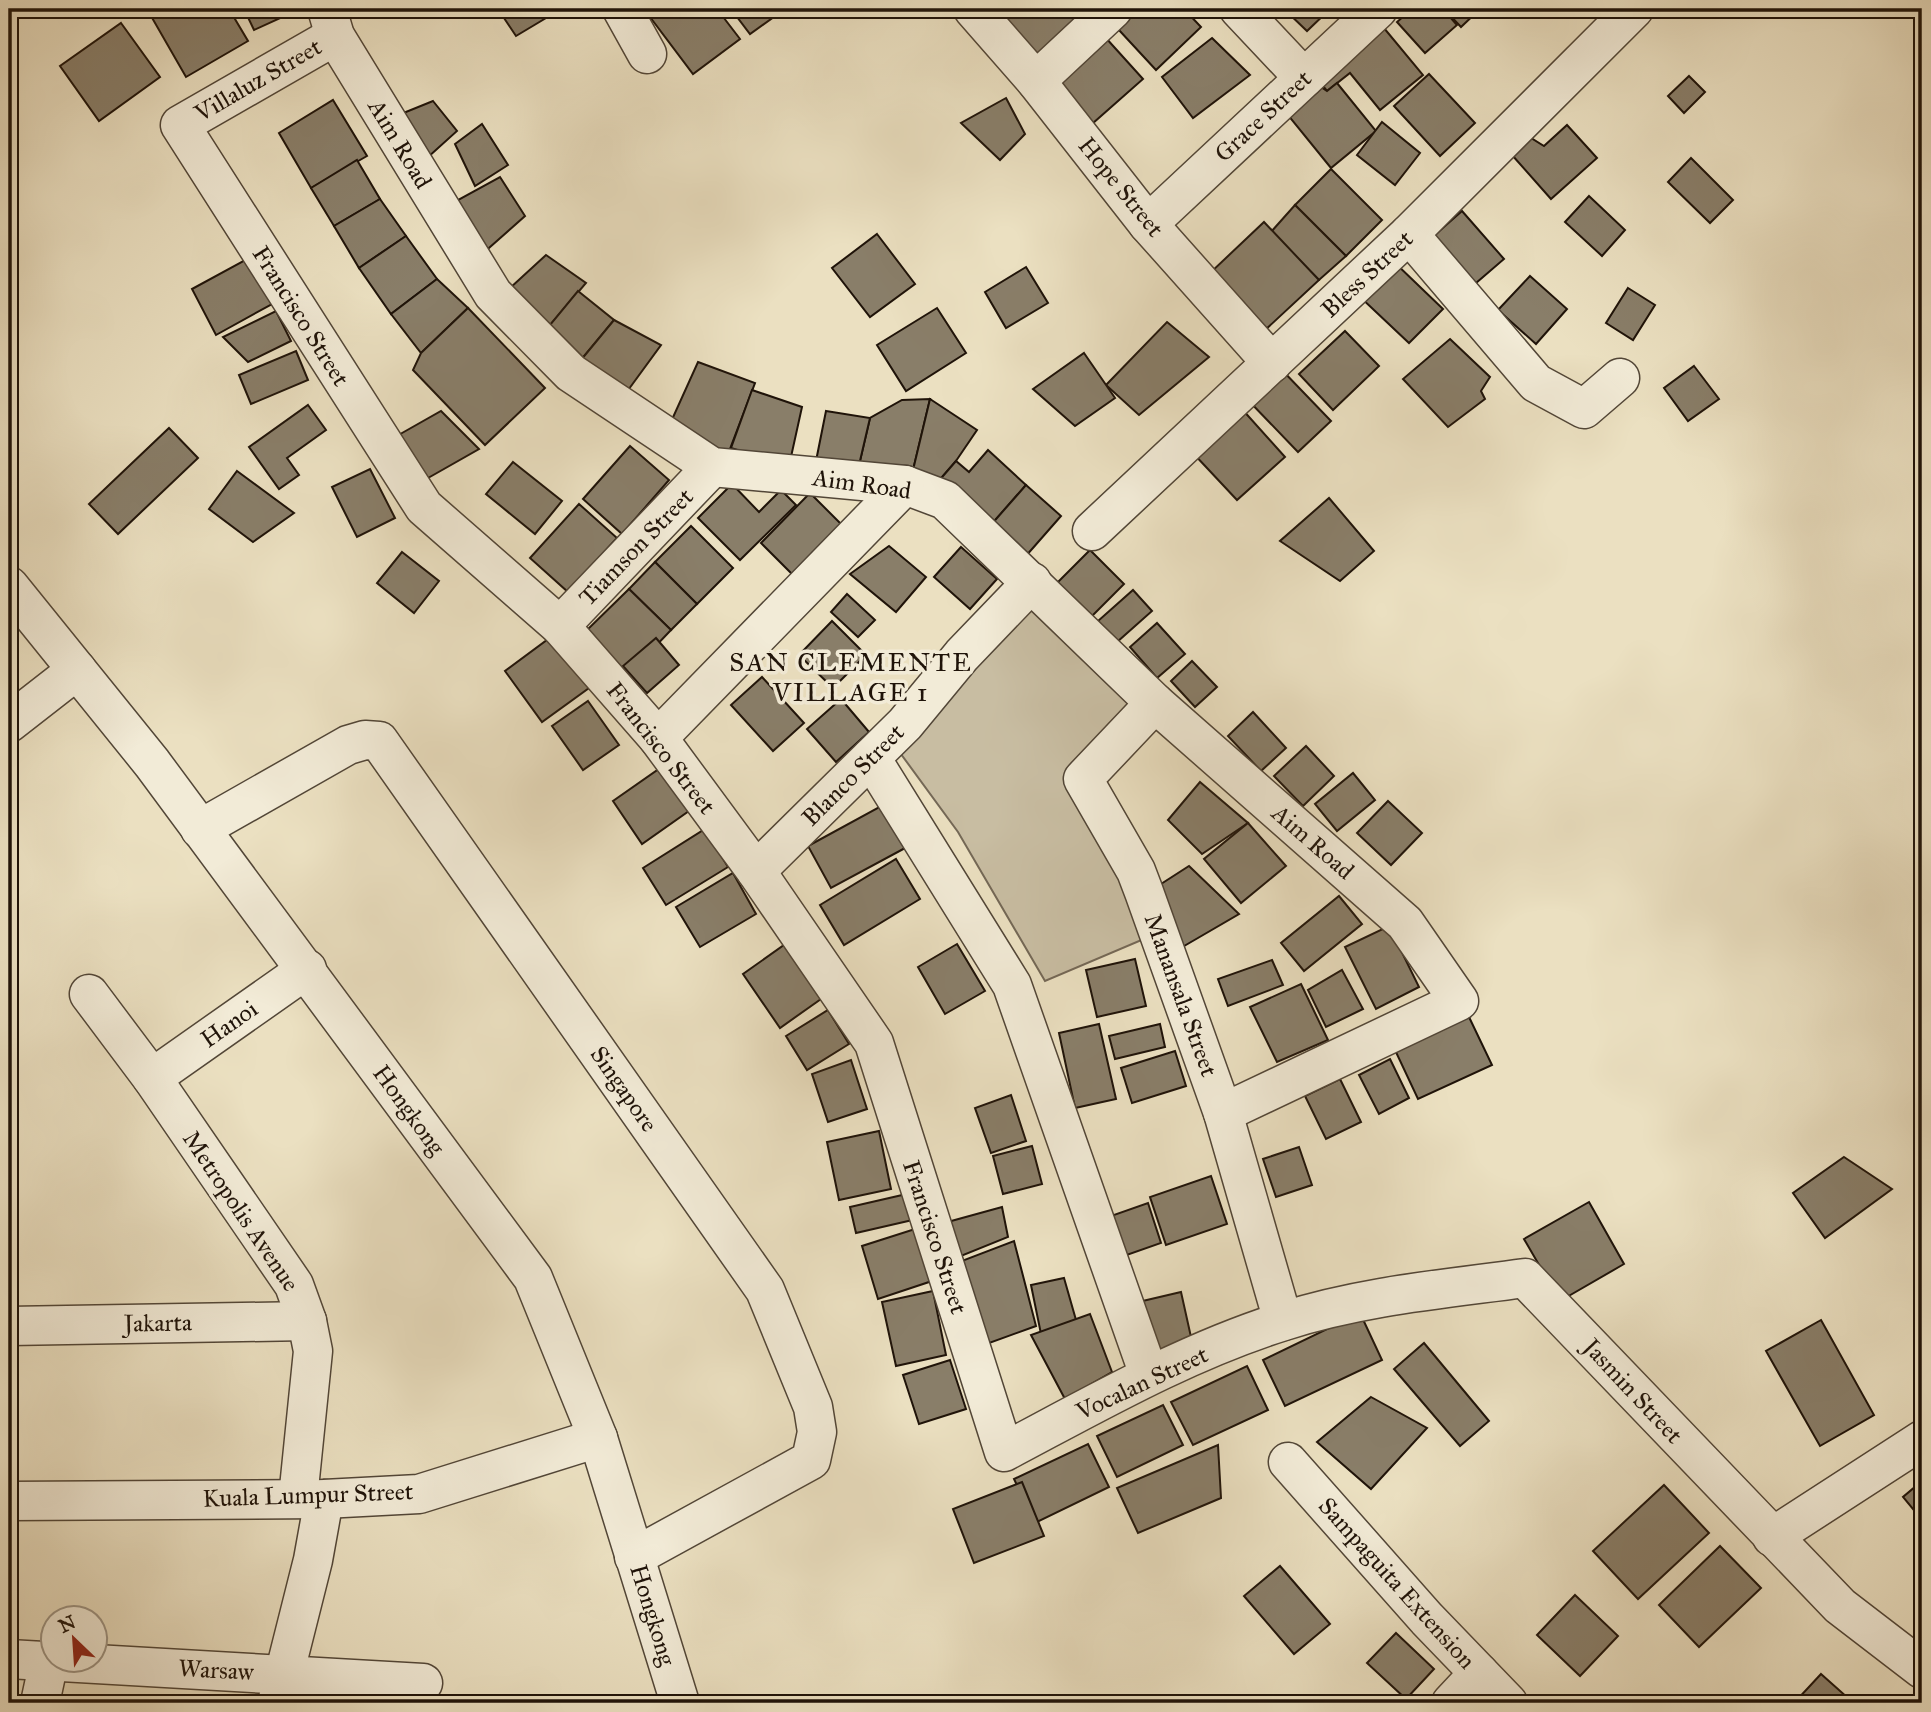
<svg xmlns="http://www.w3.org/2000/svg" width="1931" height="1712" font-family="'IM FELL Great Primer',serif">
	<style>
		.green { fill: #c8bda2; stroke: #746856; stroke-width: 2 }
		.building { fill: #897e69; stroke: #1f1309; stroke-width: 2 }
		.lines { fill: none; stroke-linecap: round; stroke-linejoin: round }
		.minor-casing { stroke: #524637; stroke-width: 41 }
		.minor { stroke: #f2ebd7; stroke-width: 38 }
		.labels { text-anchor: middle; stroke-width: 7; stroke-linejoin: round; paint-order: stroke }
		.street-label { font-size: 24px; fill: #1f1309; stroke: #f2ebd7 }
		.neighbourhood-label { font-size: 26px; letter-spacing: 2px; fill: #1f1309; stroke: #f2ebd7 }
	</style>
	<rect width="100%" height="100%" fill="#ebe0c1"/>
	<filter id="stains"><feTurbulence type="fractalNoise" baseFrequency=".00286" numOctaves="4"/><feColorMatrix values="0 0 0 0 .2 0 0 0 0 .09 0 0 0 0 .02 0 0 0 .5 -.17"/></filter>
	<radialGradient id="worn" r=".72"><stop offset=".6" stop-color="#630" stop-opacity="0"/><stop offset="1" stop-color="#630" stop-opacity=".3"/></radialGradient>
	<!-- green -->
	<path class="green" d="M 1026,600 L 1124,690 L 1130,708 L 1066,777 L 1151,936 L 1045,981 L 958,832 L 898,750 Z"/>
	<!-- building -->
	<g class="building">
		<path d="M 147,9 L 229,9 L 248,41 L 186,77 Z"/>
		<path d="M 244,9 L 300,9 L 254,30 Z"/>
		<path d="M 498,9 L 561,9 L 516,36 Z"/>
		<path d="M 644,9 L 717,9 L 740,39 L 693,74 Z"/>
		<path d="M 731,9 L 785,9 L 750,34 Z"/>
		<path d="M 976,9 L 1085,9 L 1027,66 Z"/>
		<path d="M 1114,9 L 1184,9 L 1201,27 L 1156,70 L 1106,16 Z"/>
		<path d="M 1284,9 L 1330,9 L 1307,31 Z"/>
		<path d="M 1412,9 L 1443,9 L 1457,25 L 1425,53 L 1397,22 Z"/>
		<path d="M 1444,9 L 1480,9 L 1461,27 Z"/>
		<path d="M 1374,16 L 1423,75 L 1380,110 L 1350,73 L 1327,91 L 1309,69 Z"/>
		<path d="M 121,23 L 160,77 L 99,121 L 60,66 Z"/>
		<path d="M 1096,27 L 1143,79 L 1084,131 L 1037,79 Z"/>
		<path d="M 1212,38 L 1250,75 L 1193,118 L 1162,77 Z"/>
		<path d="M 1429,74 L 1475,123 L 1440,156 L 1394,106 Z"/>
		<path d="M 1689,76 L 1705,92 L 1684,113 L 1668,96 Z"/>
		<path d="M 1315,83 L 1327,91 L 1337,83 L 1376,131 L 1331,168 L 1283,109 Z"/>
		<path d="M 1006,98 L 1025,134 L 1000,160 L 961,123 Z"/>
		<path d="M 333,100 L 367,156 L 311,188 L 279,133 Z"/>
		<path d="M 433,101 L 457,131 L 427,158 L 396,116 Z"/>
		<path d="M 1382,122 L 1420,153 L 1395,185 L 1357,155 Z"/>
		<path d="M 482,124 L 508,165 L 475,186 L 455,144 Z"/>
		<path d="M 1567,125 L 1597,158 L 1551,199 L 1512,155 L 1531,138 L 1544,146 Z"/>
		<path d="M 1691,158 L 1733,200 L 1710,223 L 1668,182 Z"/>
		<path d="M 357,160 L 380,199 L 334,226 L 311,188 Z"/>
		<path d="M 1331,169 L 1382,220 L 1346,256 L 1295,205 Z"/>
		<path d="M 500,177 L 525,216 L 472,263 L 436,212 Z"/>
		<path d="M 1589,196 L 1625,230 L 1602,256 L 1565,222 Z"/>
		<path d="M 380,199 L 406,236 L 359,268 L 334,226 Z"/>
		<path d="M 1295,205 L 1346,256 L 1319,280 L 1271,232 Z"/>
		<path d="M 1462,211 L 1504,259 L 1469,289 L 1428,241 Z"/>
		<path d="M 1264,222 L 1319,280 L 1263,332 L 1209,274 Z"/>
		<path d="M 877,234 L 915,284 L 870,317 L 832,268 Z"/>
		<path d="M 406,236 L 437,279 L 391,314 L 359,268 Z"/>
		<path d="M 546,255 L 586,283 L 540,337 L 497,300 Z"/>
		<path d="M 247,259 L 272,304 L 216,335 L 192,289 Z"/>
		<path d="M 1392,260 L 1443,309 L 1409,343 L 1358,295 Z"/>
		<path d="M 1026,267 L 1048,303 L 1006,328 L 985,292 Z"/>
		<path d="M 1530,276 L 1567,309 L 1536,344 L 1498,310 Z"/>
		<path d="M 437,279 L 468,308 L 421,353 L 391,314 Z"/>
		<path d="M 1628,288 L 1655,305 L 1633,340 L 1606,323 Z"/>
		<path d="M 578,291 L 614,320 L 576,366 L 540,337 Z"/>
		<path d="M 468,308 L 545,388 L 485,445 L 413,370 L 421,353 Z"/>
		<path d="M 937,308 L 966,353 L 906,391 L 877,345 Z"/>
		<path d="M 276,311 L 291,341 L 248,362 L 223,337 Z"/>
		<path d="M 614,320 L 661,345 L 615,408 L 576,366 Z"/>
		<path d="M 1167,322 L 1209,357 L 1139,415 L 1106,385 Z"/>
		<path d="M 1345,331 L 1379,366 L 1333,410 L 1299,374 Z"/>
		<path d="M 1450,339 L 1490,377 L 1481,391 L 1485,399 L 1448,427 L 1403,379 Z"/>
		<path d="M 296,351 L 308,380 L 251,404 L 239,375 Z"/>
		<path d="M 1084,353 L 1115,398 L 1075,426 L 1033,389 Z"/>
		<path d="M 698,362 L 755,383 L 725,462 L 665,435 Z"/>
		<path d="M 1694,366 L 1719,399 L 1688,421 L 1664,388 Z"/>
		<path d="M 1279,367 L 1331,421 L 1298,452 L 1246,398 Z"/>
		<path d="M 752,390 L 802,407 L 789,466 L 731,448 Z"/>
		<path d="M 930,399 L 908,491 L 856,478 L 870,418 L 902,400 Z"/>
		<path d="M 930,399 L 977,430 L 956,461 L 930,491 L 908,491 Z"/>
		<path d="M 308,405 L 326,430 L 287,458 L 299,475 L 279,489 L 249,447 Z"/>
		<path d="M 1241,408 L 1285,457 L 1237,500 L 1192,452 Z"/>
		<path d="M 441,411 L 479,449 L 421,482 L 395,437 Z"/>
		<path d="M 826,411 L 870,418 L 856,478 L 816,461 Z"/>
		<path d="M 169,428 L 198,458 L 118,534 L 89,504 Z"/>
		<path d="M 630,446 L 669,480 L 622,534 L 583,499 Z"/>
		<path d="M 988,450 L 1026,485 L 983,534 L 930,491 L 956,461 L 969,472 Z"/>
		<path d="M 513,462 L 562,501 L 535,534 L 486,494 Z"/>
		<path d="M 370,469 L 395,518 L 357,537 L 332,487 Z"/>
		<path d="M 237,471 L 294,513 L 253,542 L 209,509 Z"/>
		<path d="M 732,484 L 759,512 L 781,490 L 796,505 L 740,560 L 698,518 Z"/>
		<path d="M 1026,485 L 1061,516 L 1018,565 L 983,534 Z"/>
		<path d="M 810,493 L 845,528 L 795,577 L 761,543 Z"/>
		<path d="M 1329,498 L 1374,551 L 1340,581 L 1280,541 Z"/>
		<path d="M 579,504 L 617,538 L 568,592 L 530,558 Z"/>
		<path d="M 691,526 L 733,568 L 697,604 L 655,562 Z"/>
		<path d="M 889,546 L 926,577 L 896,612 L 850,574 Z"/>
		<path d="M 961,547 L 997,579 L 970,609 L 934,577 Z"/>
		<path d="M 1090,550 L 1124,584 L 1089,619 L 1055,585 Z"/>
		<path d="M 402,552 L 439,581 L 414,613 L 377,583 Z"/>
		<path d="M 655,562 L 697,604 L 671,630 L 629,589 Z"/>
		<path d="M 629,589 L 671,630 L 628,675 L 585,632 Z"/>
		<path d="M 1133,590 L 1152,611 L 1117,642 L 1098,621 Z"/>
		<path d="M 847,594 L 875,620 L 858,637 L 831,612 Z"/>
		<path d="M 832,621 L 866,655 L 833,688 L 799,655 Z"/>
		<path d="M 1157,623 L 1185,654 L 1157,678 L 1130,647 Z"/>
		<path d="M 551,637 L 589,688 L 542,722 L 505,671 Z"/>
		<path d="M 656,638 L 679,665 L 647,693 L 623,666 Z"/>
		<path d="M 1192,661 L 1217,687 L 1195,707 L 1171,681 Z"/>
		<path d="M 762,677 L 804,723 L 773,751 L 731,705 Z"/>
		<path d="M 841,699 L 869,732 L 836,762 L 807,729 Z"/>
		<path d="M 588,701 L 619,745 L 583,770 L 552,726 Z"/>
		<path d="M 1253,712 L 1286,748 L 1261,771 L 1228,736 Z"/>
		<path d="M 1306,746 L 1334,776 L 1303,806 L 1274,776 Z"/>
		<path d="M 666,764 L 696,806 L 642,844 L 613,801 Z"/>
		<path d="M 1353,773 L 1375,800 L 1337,831 L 1315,804 Z"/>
		<path d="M 1200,782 L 1248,823 L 1202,854 L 1168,820 Z"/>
		<path d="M 1388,801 L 1422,833 L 1391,865 L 1357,833 Z"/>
		<path d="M 883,805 L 907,847 L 831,888 L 808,846 Z"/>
		<path d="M 1248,823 L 1286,866 L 1241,903 L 1204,859 Z"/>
		<path d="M 705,829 L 728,867 L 666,905 L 643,868 Z"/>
		<path d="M 896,859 L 920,899 L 844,945 L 820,905 Z"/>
		<path d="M 1189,866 L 1239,914 L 1179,949 L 1147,893 Z"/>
		<path d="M 733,873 L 756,914 L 700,947 L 676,907 Z"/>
		<path d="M 1339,896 L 1362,924 L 1304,971 L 1281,943 Z"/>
		<path d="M 1389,926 L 1419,987 L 1376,1009 L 1345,947 Z"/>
		<path d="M 957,944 L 985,991 L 945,1014 L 918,967 Z"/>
		<path d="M 784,945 L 821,999 L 780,1028 L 743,974 Z"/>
		<path d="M 1135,959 L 1146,1006 L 1097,1017 L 1086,970 Z"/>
		<path d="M 1272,960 L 1283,985 L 1228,1006 L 1218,979 Z"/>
		<path d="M 1342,970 L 1363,1009 L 1326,1027 L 1308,990 Z"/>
		<path d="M 1301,984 L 1328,1040 L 1277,1062 L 1250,1007 Z"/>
		<path d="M 828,1010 L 849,1044 L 807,1070 L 786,1036 Z"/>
		<path d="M 1469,1017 L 1492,1065 L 1418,1099 L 1395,1050 Z"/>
		<path d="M 1099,1024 L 1116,1099 L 1075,1108 L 1059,1033 Z"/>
		<path d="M 1160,1024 L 1165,1047 L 1115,1059 L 1109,1036 Z"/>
		<path d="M 1175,1051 L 1186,1086 L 1132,1103 L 1121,1068 Z"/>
		<path d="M 1390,1059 L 1409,1098 L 1379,1114 L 1359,1075 Z"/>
		<path d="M 851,1060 L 867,1109 L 828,1122 L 812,1074 Z"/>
		<path d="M 1340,1079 L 1361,1122 L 1326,1139 L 1305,1096 Z"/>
		<path d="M 1011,1095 L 1026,1141 L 991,1153 L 975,1108 Z"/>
		<path d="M 879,1131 L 891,1189 L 839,1200 L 827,1142 Z"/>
		<path d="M 1032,1146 L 1042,1184 L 1003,1194 L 993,1156 Z"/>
		<path d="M 1299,1147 L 1312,1185 L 1276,1197 L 1263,1159 Z"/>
		<path d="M 1844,1157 L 1892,1189 L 1825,1238 L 1793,1193 Z"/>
		<path d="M 1211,1176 L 1227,1224 L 1166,1245 L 1150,1197 Z"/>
		<path d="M 911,1193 L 917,1219 L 856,1233 L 850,1207 Z"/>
		<path d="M 1589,1202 L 1624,1264 L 1560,1301 L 1524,1239 Z"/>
		<path d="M 1148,1203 L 1161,1243 L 1121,1257 L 1108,1217 Z"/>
		<path d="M 1002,1207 L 1008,1237 L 956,1258 L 944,1223 Z"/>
		<path d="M 915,1229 L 932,1281 L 878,1299 L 862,1246 Z"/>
		<path d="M 1014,1241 L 1036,1326 L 981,1346 L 959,1262 Z"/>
		<path d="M 1064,1278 L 1076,1320 L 1041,1334 L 1031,1285 Z"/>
		<path d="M 933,1291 L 946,1355 L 896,1366 L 882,1302 Z"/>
		<path d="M 1181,1292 L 1193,1346 L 1147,1357 L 1134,1303 Z"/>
		<path d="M 1360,1313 L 1382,1360 L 1285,1406 L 1263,1360 Z"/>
		<path d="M 1090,1314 L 1112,1372 L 1065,1399 L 1031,1335 Z"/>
		<path d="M 1821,1320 L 1874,1415 L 1820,1446 L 1766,1351 Z"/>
		<path d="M 1424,1343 L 1489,1421 L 1460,1446 L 1394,1369 Z"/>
		<path d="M 950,1360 L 966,1409 L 919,1424 L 903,1375 Z"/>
		<path d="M 1247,1366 L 1268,1410 L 1193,1445 L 1171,1402 Z"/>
		<path d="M 1371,1397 L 1427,1428 L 1371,1489 L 1317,1442 Z"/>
		<path d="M 1163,1405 L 1183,1445 L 1117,1477 L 1097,1436 Z"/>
		<path d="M 1088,1444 L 1109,1487 L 1035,1523 L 1014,1479 Z"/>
		<path d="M 1218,1445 L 1221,1498 L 1138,1533 L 1117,1488 Z"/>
		<path d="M 1922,1481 L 1922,1520 L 1903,1497 Z"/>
		<path d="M 1022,1482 L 1044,1536 L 974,1563 L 953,1509 Z"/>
		<path d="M 1664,1485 L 1709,1533 L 1638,1599 L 1593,1551 Z"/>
		<path d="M 1720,1546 L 1761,1588 L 1699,1647 L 1659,1605 Z"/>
		<path d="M 1280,1566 L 1330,1624 L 1294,1654 L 1244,1596 Z"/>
		<path d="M 1575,1595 L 1618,1636 L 1580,1676 L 1537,1635 Z"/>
		<path d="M 1396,1633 L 1434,1669 L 1406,1699 L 1367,1663 Z"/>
		<path d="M 1821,1674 L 1848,1698 L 1843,1703 L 1794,1703 Z"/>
	</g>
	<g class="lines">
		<!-- minor casing -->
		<g class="minor-casing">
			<g id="minor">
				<path d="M 327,9 L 335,36 L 493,294 L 571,373 L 712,467 L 905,485 L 945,500 L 1155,703 L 1405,923 L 1459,1001 L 1223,1113"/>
				<path d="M 622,9 L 647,54"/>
				<path d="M 973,9 L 1036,81 L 1148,224 L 1272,363"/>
				<path d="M 1239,9 L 1304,78"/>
				<path d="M 335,36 L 180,125 L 424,507 L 560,626 L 658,738 L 756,871 L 874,1043 L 1004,1452 C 1095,1404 1185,1352 1284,1321 C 1362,1296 1444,1289 1525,1278 L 1840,1606 L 1922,1669"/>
				<path d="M 1036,81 L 1113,9"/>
				<path d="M 1148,224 L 1378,9"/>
				<path d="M 1409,234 L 1536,383 L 1584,409 L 1620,378"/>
				<path d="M 1092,531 L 1409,234 L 1634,9"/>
				<path d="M 9,586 L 152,763 L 533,1278 L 598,1438 L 680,1703"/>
				<path d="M 560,626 L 712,467"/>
				<path d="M 1155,703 L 1083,779 L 1136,871 L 1144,892 L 1223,1113 L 1283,1321"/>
				<path d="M 9,723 L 77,670"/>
				<path d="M 658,738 L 905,485"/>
				<path d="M 871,758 L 1012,985 L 1149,1375"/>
				<path d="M 200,829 L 348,745 L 365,740 L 379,741 L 765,1290 L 813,1407 L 817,1432 L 811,1460 L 634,1557"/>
				<path d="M 756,871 L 905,724 L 962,655 L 1032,582"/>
				<path d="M 89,994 L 152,1078 L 294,1285 L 307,1321 L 313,1351 L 298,1498"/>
				<path d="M 152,1078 L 307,969"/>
				<path d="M 9,1326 L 307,1321"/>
				<path d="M 1288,1462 L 1427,1619 L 1508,1703"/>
				<path d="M 9,1501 L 324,1499 L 419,1494 L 598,1438"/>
				<path d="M 1772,1537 L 1922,1440"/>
				<path d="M 9,1659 L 423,1683"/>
				<path d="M 40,1703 L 49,1661"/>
				<path d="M 277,1703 L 313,1560 L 324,1499"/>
				<path d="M 1451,1703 L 1479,1673"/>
			</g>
		</g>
		<!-- minor -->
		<use href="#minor" class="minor"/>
	</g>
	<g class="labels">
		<!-- street labels -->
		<g class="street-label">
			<text transform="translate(258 80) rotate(-30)" y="8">Villaluz Street</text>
			<text transform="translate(1263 116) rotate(-43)" y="8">Grace Street</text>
			<text transform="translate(400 144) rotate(59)" y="8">Aim Road</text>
			<text transform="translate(1121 187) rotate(51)" y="8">Hope Street</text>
			<text transform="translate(1367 274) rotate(-43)" y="8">Bless Street</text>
			<text transform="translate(301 316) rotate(58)" y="8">Francisco Street</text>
			<text transform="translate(862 484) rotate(8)" y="8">Aim Road</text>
			<text transform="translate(636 547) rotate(-46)" y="8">Tiamson Street</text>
			<text transform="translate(661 748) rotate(52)" y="8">Francisco Street</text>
			<text transform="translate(853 775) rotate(-45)" y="8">Blanco Street</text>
			<text transform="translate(1313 842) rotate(41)" y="8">Aim Road</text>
			<text transform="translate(1181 995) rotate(70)" y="8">Manansala Street</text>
			<text transform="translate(229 1024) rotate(-35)" y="8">Hanoi</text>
			<text transform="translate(624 1089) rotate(55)" y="8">Singapore</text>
			<text transform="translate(409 1110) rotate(54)" y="8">Hongkong</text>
			<text transform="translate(241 1211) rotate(56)" y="8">Metropolis Avenue</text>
			<text transform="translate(935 1237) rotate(72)" y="8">Francisco Street</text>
			<text transform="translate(158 1323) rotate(-1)" y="8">Jakarta</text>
			<text transform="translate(1142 1383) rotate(-25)" y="8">Vocalan Street</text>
			<text transform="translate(1633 1391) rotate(47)" y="8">Jasmin Street</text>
			<text transform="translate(308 1495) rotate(-2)" y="8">Kuala Lumpur Street</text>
			<text transform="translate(1397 1583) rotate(48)" y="8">Sampaguita Extension</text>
			<text transform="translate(653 1615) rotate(73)" y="8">Hongkong</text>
			<text transform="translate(216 1670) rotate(3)" y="8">Warsaw</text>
		</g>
		<!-- neighbourhood labels -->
		<g class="neighbourhood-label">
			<text x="851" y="671">SAN CLEMENTE<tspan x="851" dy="30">VILLAGE 1</tspan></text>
		</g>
	</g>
	<!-- margin -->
	<rect width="1931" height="1712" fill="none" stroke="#ebe0c1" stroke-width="35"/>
	<rect x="10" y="10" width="1910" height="1691" fill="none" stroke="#1f1309" stroke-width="3.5"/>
	<rect x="18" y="18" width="1896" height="1677" fill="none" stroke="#1f1309" stroke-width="2"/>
	<!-- north arrow -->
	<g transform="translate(74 1639) rotate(335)"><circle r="33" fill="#f2ebd7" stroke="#9e9585" stroke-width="2"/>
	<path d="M0-5L12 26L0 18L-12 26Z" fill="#8f2418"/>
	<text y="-10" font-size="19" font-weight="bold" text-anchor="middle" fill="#1f1309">N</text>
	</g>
	<rect width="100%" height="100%" filter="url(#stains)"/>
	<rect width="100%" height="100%" fill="url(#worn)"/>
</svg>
